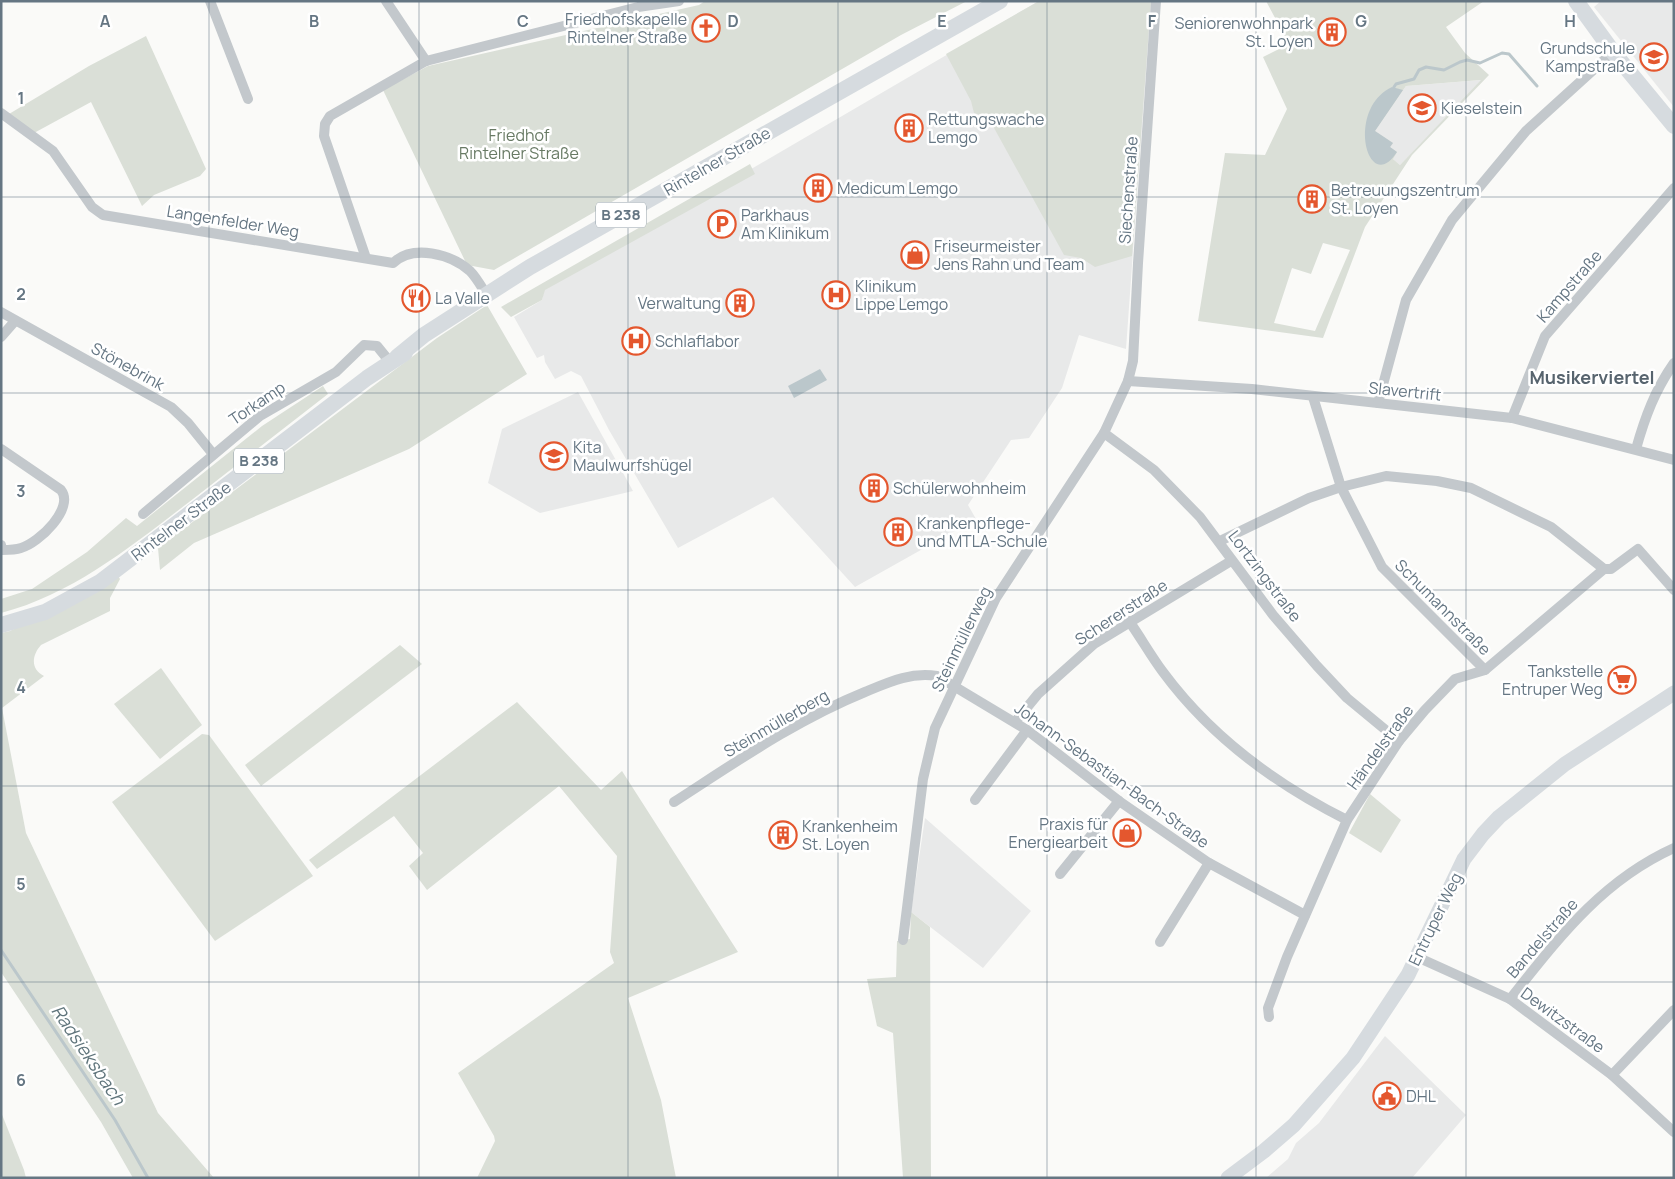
<svg xmlns="http://www.w3.org/2000/svg" width="1675" height="1179" font-family="Manrope,sans-serif">
	<style>
		.built { fill: #e8e9e9 }
		.green { fill: #dadfd7; fill-rule: evenodd }
		.water { fill: #bbc7cb }
		.lines { fill: none; stroke-linecap: round; stroke-linejoin: round }
		.stream { stroke: #bbc7cb; stroke-width: 3 }
		.minor { stroke: #c3c8cc; stroke-width: 10 }
		.secondary { stroke: #d6dbdf; stroke-width: 15 }
		.primary { stroke: #d6dbdf; stroke-width: 16 }
		.grid { fill: none; stroke: #657683; stroke-width: 1; stroke-opacity: 0.55 }
		.labels { text-anchor: middle; stroke-width: 5; stroke-linejoin: round; paint-order: stroke }
		.shield { fill: #fff; stroke: #939fa8; stroke-width: 1 }
		.shield-label { font-size: 15px; font-weight: bold; fill: #657683 }
		.poi-label { font-size: 16px; fill: #657683; stroke: #fff; text-anchor: start }
		.park-label { font-size: 16px; fill: #687a64; stroke: #fff }
		.street-label { font-size: 16px; fill: #657683; stroke: #fff }
		.neighbourhood-label { font-size: 18px; font-weight: bold; fill: #57646e; stroke: #fff }
		.water-label { font-size: 18px; font-style: italic; fill: #60757c; stroke: #fff }
		.grid-label { font-size: 16px; text-anchor: middle; font-weight: bold; fill: #657683; stroke: #fff; stroke-width: 5; stroke-linejoin: round; paint-order: stroke }
	</style>
	<rect width="100%" height="100%" fill="#fafaf8"/>
	<!-- built -->
	<g class="built">
		<path d="M 1039,1 L 1151,1 L 1126,349 L 1079,335 L 1062,388 L 1029,438 L 1011,440 L 968,505 L 976,519 L 855,587 L 773,497 L 678,548 L 609,430 L 581,376 L 571,371 L 555,379 L 545,362 L 544,355 L 537,358 L 514,317 L 542,300 L 544,290 Z"/>
		<path d="M 1601,1 L 1674,1 L 1674,107 L 1594,7 Z"/>
		<path d="M 1482,80 L 1400,165 L 1393,159 L 1390,147 L 1375,131 L 1406,86 Z"/>
		<path d="M 578,392 L 633,491 L 540,513 L 488,483 L 502,429 Z"/>
		<path d="M 925,818 L 1031,911 L 983,968 L 911,912 Z"/>
		<path d="M 1385,1036 L 1466,1115 L 1412,1178 L 1266,1178 L 1288,1159 L 1296,1143 L 1319,1123 Z"/>
	</g>
	<!-- green -->
	<g class="green">
		<path d="M 705,1 L 967,1 L 901,35 L 494,270 L 467,265 L 383,90 L 428,66 L 699,5 Z"/>
		<path d="M 1039,1 L 1151,1 L 1132,256 L 1095,267 L 1081,258 L 1064,255 L 988,117 L 974,113 L 971,101 L 946,54 Z"/>
		<path d="M 1266,1 L 1484,1 L 1446,27 L 1465,53 L 1489,75 L 1412,155 L 1365,227 L 1323,338 L 1198,321 L 1225,153 L 1265,155 L 1287,109 L 1263,57 L 1289,44 ZM 1481,80 L 1400,165 L 1393,159 L 1397,152 L 1390,147 L 1393,143 L 1375,131 L 1406,86 ZM 1323,243 L 1350,250 L 1315,331 L 1274,323 L 1292,268 L 1311,274 Z"/>
		<path d="M 146,36 L 206,169 L 200,176 L 154,195 L 142,206 L 91,102 L 34,133 L 9,114 L 89,66 Z"/>
		<path d="M 750,164 L 755,174 L 545,290 L 542,300 L 511,317 L 501,307 Z"/>
		<path d="M 487,305 L 527,374 L 409,449 L 194,543 L 160,570 L 158,548 L 437,338 Z"/>
		<path d="M 323,386 L 328,394 C 283,429 238,464 193,499 C 134,544 74,594 1,613 L 1,599 L 32,589 L 87,552 L 126,518 L 137,526 L 262,426 Z"/>
		<path d="M 118,576 L 120,579 L 110,598 L 110,611 L 41,645 C 32,655 30,669 44,676 L 2,708 L 26,833 L 158,1113 L 214,1178 L 133,1178 L 101,1122 L 1,972 L 1,633 L 10,631 Z"/>
		<path d="M 400,645 L 422,664 L 261,786 L 245,765 Z"/>
		<path d="M 161,668 L 202,725 L 160,759 L 114,704 Z"/>
		<path d="M 517,702 L 601,790 L 622,771 L 738,952 L 628,998 L 661,1100 L 676,1178 L 477,1178 L 495,1141 L 494,1136 L 458,1073 L 614,963 L 610,952 L 617,856 L 559,786 L 427,890 L 409,866 L 423,853 L 394,816 L 317,869 L 309,860 Z"/>
		<path d="M 202,734 L 209,735 L 313,876 L 215,941 L 112,802 Z"/>
		<path d="M 1370,794 L 1401,820 L 1381,853 L 1349,833 Z"/>
		<path d="M 911,912 L 930,927 L 931,1178 L 903,1178 L 893,1033 L 877,1026 L 867,979 L 896,977 L 897,941 L 910,939 Z"/>
		<path d="M 1,1112 L 24,1170 L 26,1178 L 1,1178 Z"/>
	</g>
	<!-- water -->
	<g class="water">
		<path d="M 1392,87 L 1403,90 L 1375,131 L 1393,143 L 1390,147 L 1397,152 C 1368,197 1345,109 1392,87 Z"/>
		<path d="M 820,369 L 827,380 L 794,398 L 788,386 Z"/>
	</g>
	<g class="lines">
		<!-- stream -->
		<g class="stream">
			<path d="M 1394,87 L 1396,84 L 1414,79 L 1419,70 L 1426,67 L 1444,70 L 1460,62 L 1467,60 L 1480,63 L 1502,53 L 1509,54 L 1537,86"/>
			<path d="M 1,950 L 115,1120 L 148,1178"/>
		</g>
		<!-- minor -->
		<g class="minor">
			<path d="M 210,1 L 248,99"/>
			<path d="M 386,1 L 426,61"/>
			<path d="M 1,113 L 53,151 L 92,207 L 103,215 L 393,263 C 413,244 451,254 470,271 C 476,277 481,286 486,294"/>
			<path d="M 366,258 L 324,136 L 325,124 L 330,116 L 426,61 L 638,7 L 679,1"/>
			<path d="M 1,312 L 171,407 L 188,423 L 213,454"/>
			<path d="M 1,337 L 15,321"/>
			<path d="M 1128,381 L 1252,389 L 1512,418 L 1674,460"/>
			<path d="M 1313,397 L 1341,487 L 1382,567 L 1485,670"/>
			<path d="M 1378,403 L 1406,300 L 1452,220 L 1526,131 L 1613,52"/>
			<path d="M 1512,418 L 1545,336 L 1674,188"/>
			<path d="M 1104,433 L 1154,470 L 1200,517 L 1273,615 L 1317,666 L 1347,698 L 1399,741"/>
			<path d="M 1,449 L 61,490 C 75,508 39,543 21,548 C 15,550 8,550 2,550 L 1,545"/>
			<path d="M 1636,449 C 1645,417 1655,390 1674,363"/>
			<path d="M 143,514 L 260,416 L 336,372 L 364,345 L 377,346 L 390,362"/>
			<path d="M 1220,541 L 1309,498 L 1341,487 L 1386,476 L 1437,481 L 1471,488 L 1551,527 L 1604,569"/>
			<path d="M 1129,621 C 1141,638 1151,656 1163,672 C 1211,737 1275,784 1347,820"/>
			<path d="M 1015,722 L 1038,694 L 1094,644 L 1231,561"/>
			<path d="M 975,800 L 1027,730"/>
			<path d="M 674,802 C 736,762 796,720 865,692 C 889,682 910,672 937,676 L 1027,730 L 1119,801 L 1209,863 L 1305,915"/>
			<path d="M 1060,874 L 1119,801"/>
			<path d="M 903,940 L 923,779 L 935,728 L 996,598 L 1104,433 L 1128,381 L 1133,361 L 1138,263 L 1156,1"/>
			<path d="M 1160,942 L 1209,863"/>
			<path d="M 1417,957 L 1510,999 L 1612,1075 L 1674,1132"/>
			<path d="M 1510,999 C 1558,939 1601,881 1674,848"/>
			<path d="M 1269,1017 L 1268,1008 L 1287,957 L 1347,820 L 1399,741 L 1425,710 L 1455,679 L 1485,670 L 1604,569 L 1611,569 L 1638,549 L 1674,590"/>
			<path d="M 1612,1075 L 1674,1010"/>
		</g>
		<!-- secondary -->
		<path class="secondary" d="M 1228,1178 L 1264,1151 L 1294,1125 L 1353,1058 L 1408,975 L 1464,859 L 1483,834 L 1499,817 L 1565,764 L 1674,693"/>
		<!-- primary -->
		<g class="primary">
			<path d="M 1576,1 L 1613,52 L 1674,126"/>
			<path d="M 397,357 L 424,335 L 530,267 L 1000,1"/>
			<path d="M 1,625 L 45,612 L 100,582 L 367,378 L 405,353"/>
		</g>
	</g>
	<!-- grid -->
	<path class="grid" d="M 209,1 L 209,1178M 419,1 L 419,1178M 628,1 L 628,1178M 838,1 L 838,1178M 1047,1 L 1047,1178M 1256,1 L 1256,1178M 1466,1 L 1466,1178M 1,197 L 1674,197M 1,393 L 1674,393M 1,590 L 1674,590M 1,786 L 1674,786M 1,982 L 1674,982"/>
	<!-- icons -->
	<defs>
		<g id="church-ring" transform="scale(1.4375)"><circle r="9.5" fill="#fff" stroke="#e4572e" stroke-width="1.5"/><path d="M-1.2-6h2.4v3.5h3.3v2.4h-3.3V6h-2.4V-.1h-3.3v-2.4h3.3Z" fill="#e4572e"/></g>
		<g id="building-ring" transform="scale(1.4375)"><circle r="9.5" fill="#fff" stroke="#e4572e" stroke-width="1.5"/><path d="M-4-6H4V6H1V3H-1V6H-4ZM-2.5-4.3h1.7v1.8h-1.7ZM.8-4.3h1.7v1.8H.8ZM-2.5-1h1.7V.8h-1.7ZM.8-1h1.7V.8H.8Z" fill="#e4572e"/></g>
		<g id="school-ring" transform="scale(1.4375)"><circle r="9.5" fill="#fff" stroke="#e4572e" stroke-width="1.5"/><path d="M0-5L7-2L0 1L-7-2ZM-4 1L0 2.5L4 1V4Q0 6-4 4Z" fill="#e4572e"/></g>
		<g id="parking-ring" transform="scale(1.4375)"><circle r="9.5" fill="#fff" stroke="#e4572e" stroke-width="1.5"/><path d="M-3.5-5.5H1a3.5 3.5 0 0 1 0 7H-1V5.5H-3.5ZM-1-3.4V-.6H.8a1.4 1.4 0 0 0 0-2.8Z" fill="#e4572e"/></g>
		<g id="shop-ring" transform="scale(1.4375)"><circle r="9.5" fill="#fff" stroke="#e4572e" stroke-width="1.5"/><path d="M-5-2.5h2.3a2.7 3.5 0 0 1 5.4 0H5L5.5 6h-11ZM-1.5-2.5h3a1.5 2.3 0 0 0-3 0Z" fill="#e4572e"/></g>
		<g id="hospital-ring" transform="scale(1.4375)"><circle r="9.5" fill="#fff" stroke="#e4572e" stroke-width="1.5"/><path d="M-5-5h3v3.5h4V-5h3V5h-3V1.5h-4V5h-3Z" fill="#e4572e"/></g>
		<g id="restaurant-ring" transform="scale(1.4375)"><circle r="9.5" fill="#fff" stroke="#e4572e" stroke-width="1.5"/><path d="M-5-6h1v4h1v-4h1v4h1v-4h1v5L-1.5 .5V6h-2V.5L-5-1ZM5-6V6H3V1.5H1.5Q1.5-4 5-6Z" fill="#e4572e"/></g>
		<g id="supermarket-ring" transform="scale(1.4375)"><circle r="9.5" fill="#fff" stroke="#e4572e" stroke-width="1.5"/><path d="M-6-5.5h2.5l.6 2H6L4.5 2H-2.5L-4.4-4H-6ZM-1.5 3.2a1.3 1.3 0 1 0 .1 0ZM3 3.2a1.3 1.3 0 1 0 .1 0Z" fill="#e4572e"/></g>
		<g id="civic-ring" transform="scale(1.4375)"><circle r="9.5" fill="#fff" stroke="#e4572e" stroke-width="1.5"/><path d="M-.6-6.5H3V-4.5H.6V-3L4-1V1h2V6H-6V1h2V-1L-.6-3ZM-1.2 2.5V6h2.4V2.5Z" fill="#e4572e"/></g>
	</defs>
	<g fill-rule="evenodd">
		<use href="#church-ring" x="706" y="28"/>
		<use href="#building-ring" x="1332" y="32"/>
		<use href="#school-ring" x="1654" y="57"/>
		<use href="#school-ring" x="1422" y="108"/>
		<use href="#building-ring" x="909" y="128"/>
		<use href="#building-ring" x="818" y="188"/>
		<use href="#building-ring" x="1312" y="199"/>
		<use href="#parking-ring" x="722" y="224"/>
		<use href="#shop-ring" x="915" y="255"/>
		<use href="#hospital-ring" x="836" y="295"/>
		<use href="#restaurant-ring" x="416" y="298"/>
		<use href="#building-ring" x="740" y="303"/>
		<use href="#hospital-ring" x="636" y="341"/>
		<use href="#school-ring" x="554" y="456"/>
		<use href="#building-ring" x="874" y="488"/>
		<use href="#building-ring" x="898" y="532"/>
		<use href="#supermarket-ring" x="1622" y="680"/>
		<use href="#shop-ring" x="1127" y="833"/>
		<use href="#building-ring" x="783" y="835"/>
		<use href="#civic-ring" x="1387" y="1096"/>
	</g>
	<g class="labels">
		<!-- shield labels -->
		<g class="shield">
			<rect x="596" y="202.5" width="50" height="25" rx="4"/>
			<rect x="234" y="448.5" width="50" height="25" rx="4"/>
		</g>
		<g class="shield-label">
			<text x="621" y="220">B 238</text>
			<text x="259" y="466">B 238</text>
		</g>
		<!-- poi labels -->
		<g class="poi-label">
			<text x="687" y="25" text-anchor="end">Friedhofskapelle<tspan x="687" dy="18">Rintelner Straße</tspan></text>
			<text x="1313" y="29" text-anchor="end">Seniorenwohnpark<tspan x="1313" dy="18">St. Loyen</tspan></text>
			<text x="1635" y="54" text-anchor="end">Grundschule<tspan x="1635" dy="18">Kampstraße</tspan></text>
			<text x="1441" y="114">Kieselstein</text>
			<text x="928" y="125">Rettungswache<tspan x="928" dy="18">Lemgo</tspan></text>
			<text x="837" y="194">Medicum Lemgo</text>
			<text x="1331" y="196">Betreuungszentrum<tspan x="1331" dy="18">St. Loyen</tspan></text>
			<text x="741" y="221">Parkhaus<tspan x="741" dy="18">Am Klinikum</tspan></text>
			<text x="934" y="252">Friseurmeister<tspan x="934" dy="18">Jens Rahn und Team</tspan></text>
			<text x="855" y="292">Klinikum<tspan x="855" dy="18">Lippe Lemgo</tspan></text>
			<text x="435" y="304">La Valle</text>
			<text x="721" y="309" text-anchor="end">Verwaltung</text>
			<text x="655" y="347">Schlaflabor</text>
			<text x="573" y="453">Kita<tspan x="573" dy="18">Maulwurfshügel</tspan></text>
			<text x="893" y="494">Schülerwohnheim</text>
			<text x="917" y="529">Krankenpflege-<tspan x="917" dy="18">und MTLA-Schule</tspan></text>
			<text x="1603" y="677" text-anchor="end">Tankstelle<tspan x="1603" dy="18">Entruper Weg</tspan></text>
			<text x="1108" y="830" text-anchor="end">Praxis für<tspan x="1108" dy="18">Energiearbeit</tspan></text>
			<text x="802" y="832">Krankenheim<tspan x="802" dy="18">St. Loyen</tspan></text>
			<text x="1406" y="1102">DHL</text>
		</g>
		<!-- park labels -->
		<g class="park-label">
			<text x="519" y="141">Friedhof<tspan x="519" dy="18">Rintelner Straße</tspan></text>
		</g>
		<!-- street labels -->
		<g class="street-label">
			<text transform="translate(717 161) rotate(-30)" y="6">Rintelner Straße</text>
			<text transform="translate(1128 190) rotate(-86)" y="6">Siechenstraße</text>
			<text transform="translate(233 221) rotate(9)" y="6">Langenfelder Weg</text>
			<text transform="translate(1569 286) rotate(-49)" y="6">Kampstraße</text>
			<text transform="translate(128 366) rotate(29)" y="6">Stönebrink</text>
			<text transform="translate(1405 391) rotate(6)" y="6">Slavertrift</text>
			<text transform="translate(257 403) rotate(-34)" y="6">Torkamp</text>
			<text transform="translate(181 521) rotate(-37)" y="6">Rintelner Straße</text>
			<text transform="translate(1265 576) rotate(53)" y="6">Lortzingstraße</text>
			<text transform="translate(1443 607) rotate(45)" y="6">Schumannstraße</text>
			<text transform="translate(1121 612) rotate(-33)" y="6">Schererstraße</text>
			<text transform="translate(961 639) rotate(-64)" y="6">Steinmüllerweg</text>
			<text transform="translate(776 723) rotate(-30)" y="6">Steinmüllerberg</text>
			<text transform="translate(1380 747) rotate(-54)" y="6">Händelstraße</text>
			<text transform="translate(1112 775) rotate(36)" y="6">Johann-Sebastian-Bach-Straße</text>
			<text transform="translate(1435 919) rotate(-64)" y="6">Entruper Weg</text>
			<text transform="translate(1542 938) rotate(-49)" y="6">Bandelstraße</text>
			<text transform="translate(1563 1020) rotate(36)" y="6">Dewitzstraße</text>
		</g>
		<!-- neighbourhood labels -->
		<g class="neighbourhood-label">
			<text x="1592" y="384">Musikerviertel</text>
		</g>
		<!-- water labels -->
		<g class="water-label">
			<text transform="translate(88 1055) rotate(56)" y="6">Radsieksbach</text>
		</g>
	</g>
	<g class="grid-label">
		<text x="105" y="27">A</text>
		<text x="314" y="27">B</text>
		<text x="523" y="27">C</text>
		<text x="733" y="27">D</text>
		<text x="942" y="27">E</text>
		<text x="1152" y="27">F</text>
		<text x="1361" y="27">G</text>
		<text x="1570" y="27">H</text>
		<text x="21" y="104">1</text>
		<text x="21" y="300">2</text>
		<text x="21" y="497">3</text>
		<text x="21" y="693">4</text>
		<text x="21" y="890">5</text>
		<text x="21" y="1086">6</text>
	</g>
	<!-- border -->
	<rect width="1675" height="1179" fill="none" stroke="#657683" stroke-width="5"/>
</svg>
